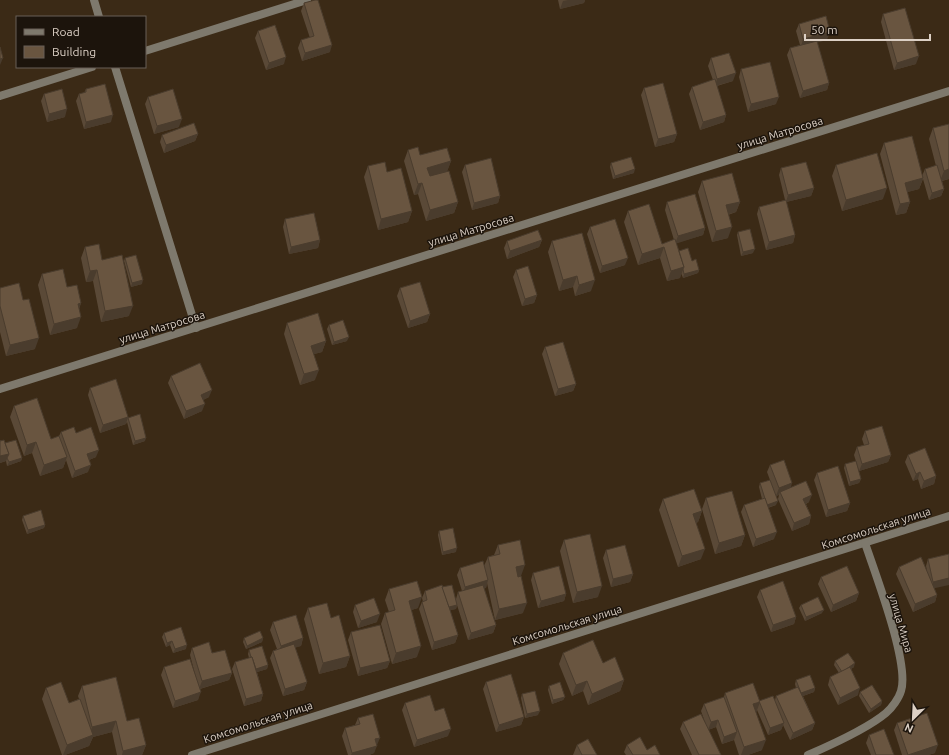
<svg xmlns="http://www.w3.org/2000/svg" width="949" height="755" font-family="Ubuntu,sans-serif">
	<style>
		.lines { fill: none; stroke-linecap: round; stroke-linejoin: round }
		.minor { stroke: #7e796d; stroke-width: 8 }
		.wall { fill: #5a4937 }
		.shaded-wall { fill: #4a3c2d }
		.building { fill: #695540; stroke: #4a3c2d }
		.labels { text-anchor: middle; stroke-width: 3; stroke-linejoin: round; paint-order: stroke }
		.street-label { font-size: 11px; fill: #dcd0c5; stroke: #1c140c }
	</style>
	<rect width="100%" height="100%" fill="#3b2a16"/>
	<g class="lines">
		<!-- minor -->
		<g class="minor">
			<path d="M 94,0 L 99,17"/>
			<path d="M 145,51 L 307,0"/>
			<path d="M 115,67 L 196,328"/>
			<path d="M 0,96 L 92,67"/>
			<path d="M 0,389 L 949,91"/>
			<path d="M 192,755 L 949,516"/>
			<path d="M 808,755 C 831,745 867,729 886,713 C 892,708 899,698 901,691 C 910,664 875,573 865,543"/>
		</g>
	</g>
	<!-- wall -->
	<g class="wall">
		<path d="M 558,0 L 585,0 L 584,3 L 560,9 Z"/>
		<path d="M 304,3 L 330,52 L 302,61 L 298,48 L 301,40 L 310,38 L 301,11 Z"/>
		<path d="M 883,14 L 916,64 L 894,70 L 881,22 Z"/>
		<path d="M 799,24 L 827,40 L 817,42 L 829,83 L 827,90 L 800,98 L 787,55 L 790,48 L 800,45 L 796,31 Z"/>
		<path d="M 258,31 L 284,64 L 266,70 L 255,38 Z"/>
		<path d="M 711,58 L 733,81 L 717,86 L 726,115 L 724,122 L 700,130 L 689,94 L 692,87 L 713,80 L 708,66 Z"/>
		<path d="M 741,69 L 776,104 L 748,112 L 739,77 Z"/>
		<path d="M 644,88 L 677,134 L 674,142 L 655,147 L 641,95 Z"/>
		<path d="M 86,89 L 111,122 L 84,129 L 76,101 L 79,94 L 84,93 Z"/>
		<path d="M 44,94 L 65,117 L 47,122 L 41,101 Z"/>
		<path d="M 148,97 L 179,127 L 154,134 L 145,104 Z"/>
		<path d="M 949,124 L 949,179 L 942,181 L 944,189 L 941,196 L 929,200 L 923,179 L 919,189 L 907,192 L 910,202 L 906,213 L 896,215 L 880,154 L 884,143 L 922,176 L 925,169 L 936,166 L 929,139 L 933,128 Z"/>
		<path d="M 198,134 L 195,141 L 164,153 L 160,142 L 162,135 Z"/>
		<path d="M 408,150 L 420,155 L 451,161 L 447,171 L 458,202 L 454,213 L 426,221 L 418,194 L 414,195 L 404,161 Z"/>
		<path d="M 611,163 L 634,173 L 613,179 L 610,167 Z"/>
		<path d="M 465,165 L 500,196 L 498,203 L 472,210 L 462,172 Z"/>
		<path d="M 836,165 L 883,199 L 842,211 L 832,176 Z"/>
		<path d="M 368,166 L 387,172 L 412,211 L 408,222 L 378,230 L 364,177 Z"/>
		<path d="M 781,168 L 814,188 L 811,196 L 786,202 L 795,235 L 793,243 L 766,250 L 757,214 L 759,207 L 785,200 L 779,175 Z"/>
		<path d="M 702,181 L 740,202 L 736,212 L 728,215 L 728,238 L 712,242 L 698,192 Z"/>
		<path d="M 667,202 L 705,228 L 703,235 L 676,243 L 679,251 L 692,261 L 699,270 L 698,273 L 683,278 L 681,273 L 680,278 L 667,281 L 660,258 L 638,265 L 624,222 L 628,211 L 662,244 L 674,240 L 665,210 Z"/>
		<path d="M 285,219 L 320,240 L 318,248 L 289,254 L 283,227 Z"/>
		<path d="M 590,227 L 625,265 L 600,273 L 587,234 Z"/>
		<path d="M 738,232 L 753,253 L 741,256 L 737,235 Z"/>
		<path d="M 542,240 L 539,247 L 507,259 L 504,248 L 507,241 Z"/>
		<path d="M 552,241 L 591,291 L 575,296 L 573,287 L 559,291 L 548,252 Z"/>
		<path d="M 85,247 L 102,260 L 129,316 L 101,322 L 93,281 L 86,282 L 81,258 Z"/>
		<path d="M 125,258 L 142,284 L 131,287 L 124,261 Z"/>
		<path d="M 516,270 L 537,295 L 534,303 L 522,306 L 513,277 Z"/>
		<path d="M 42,274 L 67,287 L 81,303 L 79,309 L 77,328 L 50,335 L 38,285 Z"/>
		<path d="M 0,288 L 35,349 L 6,356 L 0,332 Z"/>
		<path d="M 400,288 L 430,314 L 427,322 L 408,328 L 397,296 Z"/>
		<path d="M 287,323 L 326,341 L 322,352 L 314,354 L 315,380 L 300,385 L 284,334 Z"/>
		<path d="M 329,325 L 347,341 L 332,345 L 327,329 Z"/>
		<path d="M 545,347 L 576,384 L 573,391 L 555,396 L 542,354 Z"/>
		<path d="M 171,376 L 209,397 L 203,400 L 202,411 L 184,419 L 168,383 Z"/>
		<path d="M 90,388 L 128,417 L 145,441 L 133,445 L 127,422 L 126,424 L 100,433 L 88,395 Z"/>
		<path d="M 14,406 L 51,439 L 59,436 L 61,432 L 76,433 L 96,457 L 89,460 L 88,472 L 72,478 L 66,460 L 63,468 L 40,476 L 32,453 L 24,456 L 10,417 Z"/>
		<path d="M 865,431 L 891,455 L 888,462 L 859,471 L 854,455 L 857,447 L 864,445 L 862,439 Z"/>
		<path d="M 0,440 L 0,441 L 5,443 L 22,458 L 21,461 L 7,466 L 6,461 L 0,463 Z"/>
		<path d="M 908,455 L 936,476 L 934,484 L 921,489 L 918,479 L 913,481 L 905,462 Z"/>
		<path d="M 845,464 L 861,479 L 859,483 L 849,486 L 844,468 Z"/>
		<path d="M 770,465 L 791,487 L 809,502 L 806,504 L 811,516 L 809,524 L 792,531 L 778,499 L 779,495 L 776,496 L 776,505 L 768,508 L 774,539 L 753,547 L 741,512 L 744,505 L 762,499 L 759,487 L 760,483 L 770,480 L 767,472 Z"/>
		<path d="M 817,473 L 850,503 L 847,511 L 826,517 L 814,480 Z"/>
		<path d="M 706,498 L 745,535 L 741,546 L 715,554 L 702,509 Z"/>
		<path d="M 663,499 L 702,511 L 698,522 L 696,523 L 701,559 L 678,567 L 659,510 Z"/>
		<path d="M 23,516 L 45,525 L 44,528 L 27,534 L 22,520 Z"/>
		<path d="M 439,531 L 456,552 L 442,555 L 438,535 Z"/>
		<path d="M 564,540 L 598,597 L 573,603 L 560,551 Z"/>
		<path d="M 498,545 L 521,576 L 518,577 L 523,613 L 495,620 L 487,583 L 486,588 L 484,588 L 496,625 L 493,633 L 468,640 L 457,605 L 456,609 L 450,610 L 458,635 L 455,643 L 432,650 L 419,609 L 422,602 L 423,602 L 422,598 L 425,591 L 442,587 L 456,599 L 458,592 L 462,591 L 457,575 L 460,568 L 484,566 L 488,557 L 494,555 Z"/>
		<path d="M 606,550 L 633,574 L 630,582 L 611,587 L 603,558 Z"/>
		<path d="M 949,554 L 934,588 L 937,595 L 935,602 L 913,612 L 896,574 L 899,567 L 927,571 L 926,566 L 928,559 Z"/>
		<path d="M 533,573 L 566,594 L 564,601 L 538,608 L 531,580 Z"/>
		<path d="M 821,577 L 859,593 L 856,601 L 831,612 L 818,584 Z"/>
		<path d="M 389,589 L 418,608 L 411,610 L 417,657 L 392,664 L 381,624 L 385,613 L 389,612 L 385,600 Z"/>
		<path d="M 760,590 L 796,617 L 794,624 L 771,632 L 757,597 Z"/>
		<path d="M 355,605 L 377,622 L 358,628 L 353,612 Z"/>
		<path d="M 801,605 L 822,613 L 805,621 L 799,608 Z"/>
		<path d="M 308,608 L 331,618 L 350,656 L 346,667 L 319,674 L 304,619 Z"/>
		<path d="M 273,622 L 303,638 L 301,646 L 295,647 L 307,682 L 304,690 L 283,696 L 270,658 L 273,651 L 277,649 L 270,630 Z"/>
		<path d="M 351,632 L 390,661 L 387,668 L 358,676 L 348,640 Z"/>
		<path d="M 164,633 L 186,649 L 173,653 L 170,645 L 166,647 L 162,637 Z"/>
		<path d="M 244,638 L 263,638 L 262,642 L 246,649 L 243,642 Z"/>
		<path d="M 192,648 L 212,653 L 232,673 L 229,680 L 200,689 L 198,700 L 173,708 L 161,675 L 164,667 L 197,682 L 190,655 Z"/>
		<path d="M 249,650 L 268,665 L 267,669 L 257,672 L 263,694 L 261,701 L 244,706 L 232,669 L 235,662 L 249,658 L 248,654 Z"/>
		<path d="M 563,653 L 603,663 L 624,680 L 620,691 L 588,705 L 583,691 L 572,696 L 559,664 Z"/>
		<path d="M 835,661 L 854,667 L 851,669 L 858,695 L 838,705 L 828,685 L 830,677 L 839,673 L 834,665 Z"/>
		<path d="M 796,680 L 815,688 L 814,692 L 803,696 L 815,723 L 812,730 L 790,740 L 783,725 L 781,730 L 768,735 L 757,710 L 756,712 L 762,750 L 748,755 L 739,755 L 734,740 L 722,744 L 716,727 L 708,730 L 721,755 L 692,755 L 680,729 L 683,722 L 707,728 L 701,711 L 704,704 L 724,697 L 725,693 L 760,701 L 775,700 L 776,696 L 796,688 L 795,684 Z"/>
		<path d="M 486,682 L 524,717 L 521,725 L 496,732 L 483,689 Z"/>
		<path d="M 82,686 L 127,721 L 146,745 L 142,755 L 117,755 L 112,732 L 93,737 L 89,746 L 65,755 L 62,755 L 42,699 L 46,688 L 69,703 L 79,699 L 78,696 Z"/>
		<path d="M 549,686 L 565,697 L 563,700 L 552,704 L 548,690 Z"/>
		<path d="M 860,692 L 882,701 L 881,705 L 869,713 L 859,696 Z"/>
		<path d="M 522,694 L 538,715 L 525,718 L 521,698 Z"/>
		<path d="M 405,703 L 435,711 L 448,736 L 414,747 L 402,710 Z"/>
		<path d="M 358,718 L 377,745 L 376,745 L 374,753 L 369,755 L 348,755 L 342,736 L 345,728 L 355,725 Z"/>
		<path d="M 897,723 L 935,753 L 928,755 L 902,755 L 894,730 Z"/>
		<path d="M 869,735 L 894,755 L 871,755 L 866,743 Z"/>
		<path d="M 577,745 L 597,755 L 573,755 Z"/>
		<path d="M 627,745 L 647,750 L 660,755 L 626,755 L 624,752 Z"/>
	</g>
	<!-- shaded-wall -->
	<g class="shaded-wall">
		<path d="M 568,0 L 585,0 L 584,3 L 560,9 L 563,1 Z"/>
		<path d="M 830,32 L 827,40 L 801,47 L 803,39 Z"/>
		<path d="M 332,45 L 330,52 L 302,61 L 305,53 Z"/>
		<path d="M 919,56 L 916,64 L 894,70 L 897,63 Z"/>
		<path d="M 286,57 L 284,64 L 266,70 L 269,63 Z"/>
		<path d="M 3,58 L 0,65 L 0,59 Z"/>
		<path d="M 736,73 L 733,81 L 715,86 L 717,79 Z"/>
		<path d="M 829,83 L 827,90 L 800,98 L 803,91 Z"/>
		<path d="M 779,97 L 776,104 L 748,112 L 751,104 Z"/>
		<path d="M 67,109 L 65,117 L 47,122 L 49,114 Z"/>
		<path d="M 113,115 L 111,122 L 84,129 L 86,122 Z"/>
		<path d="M 726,115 L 724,122 L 700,130 L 703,122 Z"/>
		<path d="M 182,119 L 179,127 L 154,134 L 157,126 Z"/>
		<path d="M 198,134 L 195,141 L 164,153 L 166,145 Z"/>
		<path d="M 677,134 L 674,142 L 655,147 L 658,139 Z"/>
		<path d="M 451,161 L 447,172 L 423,179 L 427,168 Z"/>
		<path d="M 635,169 L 634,173 L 613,179 L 615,176 Z"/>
		<path d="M 949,169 L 949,179 L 940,181 L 944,171 Z"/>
		<path d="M 923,178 L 919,189 L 901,194 L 905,183 Z"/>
		<path d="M 422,183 L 418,194 L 414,195 L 418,184 Z"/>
		<path d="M 814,188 L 811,196 L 786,202 L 788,195 Z"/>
		<path d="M 887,188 L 883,199 L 842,211 L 846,200 Z"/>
		<path d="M 944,189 L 941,196 L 929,200 L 932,193 Z"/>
		<path d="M 500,196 L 498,203 L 472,210 L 474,203 Z"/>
		<path d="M 458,202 L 454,213 L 426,221 L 430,210 Z"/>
		<path d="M 740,202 L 736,212 L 722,216 L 726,205 Z"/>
		<path d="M 910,202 L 906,213 L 896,215 L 900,204 Z"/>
		<path d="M 412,211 L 408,222 L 378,230 L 381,219 Z"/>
		<path d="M 732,227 L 728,238 L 712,242 L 716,231 Z"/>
		<path d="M 705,228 L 703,235 L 675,244 L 678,236 Z"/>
		<path d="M 795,235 L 793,243 L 766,250 L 769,242 Z"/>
		<path d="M 320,240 L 318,248 L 289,254 L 291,247 Z"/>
		<path d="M 542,240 L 539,247 L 507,259 L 510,251 Z"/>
		<path d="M 664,247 L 660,258 L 638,265 L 642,254 Z"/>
		<path d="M 755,249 L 753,253 L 741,256 L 743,252 Z"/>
		<path d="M 628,258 L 625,265 L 600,273 L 602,266 Z"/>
		<path d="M 684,267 L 680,278 L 667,281 L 671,271 Z"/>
		<path d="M 97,270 L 93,281 L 86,282 L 90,271 Z"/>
		<path d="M 699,270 L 698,273 L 683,278 L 684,274 Z"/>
		<path d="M 577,276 L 573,287 L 559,291 L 563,280 Z"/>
		<path d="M 143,280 L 142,284 L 131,287 L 132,283 Z"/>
		<path d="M 595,280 L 591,291 L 575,296 L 579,285 Z"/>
		<path d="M 537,295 L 534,303 L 522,306 L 525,299 Z"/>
		<path d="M 81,303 L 77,314 L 78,304 Z"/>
		<path d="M 133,306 L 129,316 L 101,322 L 105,311 Z"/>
		<path d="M 430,314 L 427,322 L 408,328 L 410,321 Z"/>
		<path d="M 81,317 L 77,328 L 50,335 L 54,324 Z"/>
		<path d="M 349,337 L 347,341 L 332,345 L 334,342 Z"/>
		<path d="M 39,338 L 35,349 L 6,356 L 10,345 Z"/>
		<path d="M 326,341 L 322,352 L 307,356 L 311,346 Z"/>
		<path d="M 319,370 L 315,380 L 300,385 L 304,374 Z"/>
		<path d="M 576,384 L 573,391 L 555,396 L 558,389 Z"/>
		<path d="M 212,390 L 209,397 L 199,402 L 201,395 Z"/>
		<path d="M 205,404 L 202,411 L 184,419 L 186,411 Z"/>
		<path d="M 128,417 L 126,424 L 100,433 L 103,425 Z"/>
		<path d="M 146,438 L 145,441 L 133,445 L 135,441 Z"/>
		<path d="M 36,442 L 32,453 L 24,456 L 27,445 Z"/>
		<path d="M 99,450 L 96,457 L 84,462 L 87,454 Z"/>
		<path d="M 9,454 L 6,461 L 0,463 L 0,456 Z"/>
		<path d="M 891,455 L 888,462 L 859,471 L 862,464 Z"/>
		<path d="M 67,457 L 63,468 L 40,476 L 44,465 Z"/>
		<path d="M 22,458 L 21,461 L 7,466 L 9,462 Z"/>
		<path d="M 91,465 L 88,472 L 72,478 L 75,471 Z"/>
		<path d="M 920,472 L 918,479 L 913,481 L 916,474 Z"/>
		<path d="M 936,476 L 934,484 L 921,489 L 924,481 Z"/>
		<path d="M 861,479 L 859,483 L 849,486 L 850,482 Z"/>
		<path d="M 792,483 L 790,491 L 780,492 L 779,495 L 776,496 L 779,488 Z"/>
		<path d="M 812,495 L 809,502 L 801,506 L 803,499 Z"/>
		<path d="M 778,501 L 776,505 L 766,508 L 767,505 Z"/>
		<path d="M 850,503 L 847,511 L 826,517 L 828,510 Z"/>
		<path d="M 702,511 L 698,522 L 689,525 L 693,514 Z"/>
		<path d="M 811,516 L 809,524 L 792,531 L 794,523 Z"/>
		<path d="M 45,525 L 44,528 L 27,534 L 28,530 Z"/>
		<path d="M 777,532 L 774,539 L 753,547 L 756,539 Z"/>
		<path d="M 745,535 L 741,546 L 715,554 L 719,543 Z"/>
		<path d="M 457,548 L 456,552 L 442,555 L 443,552 Z"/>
		<path d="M 705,549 L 701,559 L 678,567 L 682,556 Z"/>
		<path d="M 525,565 L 521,576 L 512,578 L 516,567 Z"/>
		<path d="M 633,574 L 630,582 L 611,587 L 613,579 Z"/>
		<path d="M 949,578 L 949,585 L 931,589 L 933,582 Z"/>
		<path d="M 488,580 L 486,588 L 463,594 L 465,587 Z"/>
		<path d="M 602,586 L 598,597 L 573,603 L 577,592 Z"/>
		<path d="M 859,593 L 856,601 L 831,612 L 833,605 Z"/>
		<path d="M 566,594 L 564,601 L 538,608 L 541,601 Z"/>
		<path d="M 937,595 L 935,602 L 913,612 L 915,604 Z"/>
		<path d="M 422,597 L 418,608 L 405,612 L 409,601 Z"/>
		<path d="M 527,603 L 523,613 L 495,620 L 499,609 Z"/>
		<path d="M 457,605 L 456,609 L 446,611 L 447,607 Z"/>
		<path d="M 824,610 L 822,613 L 805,621 L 806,617 Z"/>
		<path d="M 380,614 L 377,622 L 358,628 L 361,621 Z"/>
		<path d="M 796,617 L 794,624 L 771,632 L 773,625 Z"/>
		<path d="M 496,625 L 493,633 L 468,640 L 471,633 Z"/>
		<path d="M 458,635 L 455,643 L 432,650 L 434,642 Z"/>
		<path d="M 263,638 L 262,642 L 246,649 L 247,646 Z"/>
		<path d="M 303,638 L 301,646 L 278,653 L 281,646 Z"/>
		<path d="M 172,641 L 170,645 L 166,647 L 167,643 Z"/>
		<path d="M 187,645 L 186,649 L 173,653 L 175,649 Z"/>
		<path d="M 421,646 L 417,657 L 392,664 L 396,653 Z"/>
		<path d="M 350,656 L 346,667 L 319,674 L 323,663 Z"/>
		<path d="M 390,661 L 387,668 L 358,676 L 360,668 Z"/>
		<path d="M 855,663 L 854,667 L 841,675 L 842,672 Z"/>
		<path d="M 268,665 L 267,669 L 254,673 L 255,669 Z"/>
		<path d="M 232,673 L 229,680 L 199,689 L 202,681 Z"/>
		<path d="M 624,680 L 620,691 L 588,705 L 592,694 Z"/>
		<path d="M 587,681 L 583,691 L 572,696 L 576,685 Z"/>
		<path d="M 307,682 L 304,690 L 283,696 L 285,689 Z"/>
		<path d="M 815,688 L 814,692 L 800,697 L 801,693 Z"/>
		<path d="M 860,688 L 858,695 L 838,705 L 840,698 Z"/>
		<path d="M 201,692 L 198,700 L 173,708 L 175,701 Z"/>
		<path d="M 263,694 L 261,701 L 244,706 L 246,699 Z"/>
		<path d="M 565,697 L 563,700 L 552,704 L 553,700 Z"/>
		<path d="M 882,701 L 881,705 L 869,713 L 871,709 Z"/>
		<path d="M 760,702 L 756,713 L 753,704 Z"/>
		<path d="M 540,711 L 538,715 L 525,718 L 527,714 Z"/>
		<path d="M 524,717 L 521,725 L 496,732 L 499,725 Z"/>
		<path d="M 718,720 L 716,727 L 708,730 L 711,722 Z"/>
		<path d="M 116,721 L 112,732 L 93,737 L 89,746 L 65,755 L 63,755 L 67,745 L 89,737 L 92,727 Z"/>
		<path d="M 784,723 L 781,730 L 768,735 L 770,728 Z"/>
		<path d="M 815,723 L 812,730 L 790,740 L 793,733 Z"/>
		<path d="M 451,729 L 448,736 L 414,747 L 417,740 Z"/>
		<path d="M 737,732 L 734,740 L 722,744 L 724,737 Z"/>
		<path d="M 380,738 L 377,745 L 372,747 L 375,739 Z"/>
		<path d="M 766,740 L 762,750 L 748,755 L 741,755 L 744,747 Z"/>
		<path d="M 146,745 L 142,755 L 122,755 L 123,751 Z"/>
		<path d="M 938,745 L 935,753 L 928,755 L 909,755 Z"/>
		<path d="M 377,746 L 374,753 L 369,755 L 351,755 L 352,753 Z"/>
	</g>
	<!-- building -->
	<g class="building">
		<path d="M 315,0 L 318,0 L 332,45 L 305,53 L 301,40 L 314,36 L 304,3 Z"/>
		<path d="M 905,8 L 919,56 L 897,63 L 883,14 Z"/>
		<path d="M 826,16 L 830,32 L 803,39 L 799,24 Z"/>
		<path d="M 275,25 L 286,57 L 269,63 L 258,31 Z"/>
		<path d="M 817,41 L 829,83 L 803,91 L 790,48 Z"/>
		<path d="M 0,47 L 3,58 L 0,59 Z"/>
		<path d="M 729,53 L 736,73 L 717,79 L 711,58 Z"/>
		<path d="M 770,62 L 779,97 L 751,104 L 741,69 Z"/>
		<path d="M 715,79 L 726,115 L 703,122 L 692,87 Z"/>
		<path d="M 663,83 L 677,134 L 658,139 L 644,88 Z"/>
		<path d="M 105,84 L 113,115 L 86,122 L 79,94 L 86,92 L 86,89 Z"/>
		<path d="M 62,89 L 67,109 L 49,114 L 44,94 Z"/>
		<path d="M 173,89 L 182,119 L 157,126 L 148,97 Z"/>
		<path d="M 194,123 L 198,134 L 166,145 L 162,135 Z"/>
		<path d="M 949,124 L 949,169 L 944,171 L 933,128 Z"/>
		<path d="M 912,136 L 923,178 L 905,183 L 910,202 L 900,204 L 884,143 Z"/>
		<path d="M 418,147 L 420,155 L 447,148 L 451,161 L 427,168 L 430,176 L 449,171 L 458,202 L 430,210 L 422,183 L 418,184 L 408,150 Z"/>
		<path d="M 877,153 L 887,188 L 846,200 L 836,165 Z"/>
		<path d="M 631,157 L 635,169 L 615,176 L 611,163 Z"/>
		<path d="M 491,158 L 500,196 L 474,203 L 465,165 Z"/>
		<path d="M 385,162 L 387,172 L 401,168 L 412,211 L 381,219 L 368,166 Z"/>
		<path d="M 806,162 L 814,188 L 788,195 L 781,168 Z"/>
		<path d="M 937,165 L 944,189 L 932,193 L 925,169 Z"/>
		<path d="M 732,173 L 740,202 L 726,205 L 732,227 L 716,231 L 702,181 Z"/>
		<path d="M 695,194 L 705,228 L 678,236 L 667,202 Z"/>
		<path d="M 786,200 L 795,235 L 769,242 L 759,207 Z"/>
		<path d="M 649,204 L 662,244 L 675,239 L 684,267 L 671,271 L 664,247 L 642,254 L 628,211 Z"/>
		<path d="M 314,213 L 320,240 L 291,247 L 285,219 Z"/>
		<path d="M 615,219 L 628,258 L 602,266 L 590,227 Z"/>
		<path d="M 750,229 L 755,249 L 743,252 L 738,232 Z"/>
		<path d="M 538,230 L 542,240 L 510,251 L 507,241 Z"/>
		<path d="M 582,233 L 595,280 L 579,285 L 577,276 L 563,280 L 552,241 Z"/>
		<path d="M 99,244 L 102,260 L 122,255 L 133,306 L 105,311 L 97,270 L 90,271 L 85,247 Z"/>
		<path d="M 688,248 L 692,261 L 696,259 L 699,270 L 684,274 L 683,269 L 684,267 L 679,251 Z"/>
		<path d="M 136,255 L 143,280 L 132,283 L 125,258 Z"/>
		<path d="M 528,266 L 537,295 L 525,299 L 516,270 Z"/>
		<path d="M 63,269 L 67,287 L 77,285 L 81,303 L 78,304 L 81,317 L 54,324 L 42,274 Z"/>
		<path d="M 420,282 L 430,314 L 410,321 L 400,288 Z"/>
		<path d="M 19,283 L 23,300 L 29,299 L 39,338 L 10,345 L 0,306 L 0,288 Z"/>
		<path d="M 318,313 L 326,341 L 311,346 L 319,370 L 304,374 L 287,323 Z"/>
		<path d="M 343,320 L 349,337 L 334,342 L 329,325 Z"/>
		<path d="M 563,342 L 576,384 L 558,389 L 545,347 Z"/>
		<path d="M 200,363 L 212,390 L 201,395 L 205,404 L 186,411 L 171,376 Z"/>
		<path d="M 116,379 L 128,417 L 103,425 L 90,388 Z"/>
		<path d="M 37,398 L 51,439 L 59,436 L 67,457 L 44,465 L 36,442 L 27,445 L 14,406 Z"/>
		<path d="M 140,414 L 146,438 L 135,441 L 128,418 Z"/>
		<path d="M 882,426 L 891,455 L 862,464 L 857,447 L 869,444 L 865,431 Z"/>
		<path d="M 74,427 L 76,433 L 91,427 L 99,450 L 87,454 L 91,465 L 75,471 L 61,432 Z"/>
		<path d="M 0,440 L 0,441 L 4,440 L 9,454 L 0,456 Z"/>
		<path d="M 16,440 L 22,458 L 9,462 L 7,458 L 9,454 L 5,443 Z"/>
		<path d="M 925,448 L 936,476 L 924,481 L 920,472 L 916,474 L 908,455 Z"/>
		<path d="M 784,460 L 792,483 L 779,488 L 770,465 Z"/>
		<path d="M 856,461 L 861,479 L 850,482 L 845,464 Z"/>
		<path d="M 838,466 L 850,503 L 828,510 L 817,473 Z"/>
		<path d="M 770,480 L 778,501 L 767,505 L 760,483 Z"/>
		<path d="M 806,481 L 812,495 L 803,499 L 811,516 L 794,523 L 780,492 Z"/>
		<path d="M 694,489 L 702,511 L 693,514 L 705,549 L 682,556 L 663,499 Z"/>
		<path d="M 732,491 L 745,535 L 719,543 L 706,498 Z"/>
		<path d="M 765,498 L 777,532 L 756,539 L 744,505 Z"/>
		<path d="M 41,510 L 45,525 L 28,530 L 23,516 Z"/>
		<path d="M 453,528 L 457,548 L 443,552 L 439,531 Z"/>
		<path d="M 590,534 L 602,586 L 577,592 L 564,540 Z"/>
		<path d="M 520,540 L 525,565 L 516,567 L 518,577 L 521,576 L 527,603 L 499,609 L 488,557 L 500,554 L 498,545 Z"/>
		<path d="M 625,545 L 633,574 L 613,579 L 606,550 Z"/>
		<path d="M 949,554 L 949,578 L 933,582 L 928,559 Z"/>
		<path d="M 921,557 L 937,595 L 915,604 L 899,567 Z"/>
		<path d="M 483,561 L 488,580 L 465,587 L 460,568 Z"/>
		<path d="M 559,566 L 566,594 L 541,601 L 533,573 Z"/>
		<path d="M 847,566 L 859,593 L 833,605 L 821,577 Z"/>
		<path d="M 417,581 L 422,597 L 409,601 L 421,646 L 396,653 L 385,613 L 395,610 L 389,589 Z"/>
		<path d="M 783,581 L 796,617 L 773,625 L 760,590 Z"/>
		<path d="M 442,585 L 458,635 L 434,642 L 422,602 L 427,600 L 425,591 Z"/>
		<path d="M 452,585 L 457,605 L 449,607 L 442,587 Z"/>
		<path d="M 483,585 L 496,625 L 471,633 L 458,592 Z"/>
		<path d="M 818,597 L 824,610 L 806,617 L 801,605 Z"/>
		<path d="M 374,598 L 380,614 L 361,621 L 355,605 Z"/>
		<path d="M 327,603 L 331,618 L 339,615 L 350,656 L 323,663 L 308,608 Z"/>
		<path d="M 296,615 L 303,638 L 281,646 L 273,622 Z"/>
		<path d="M 380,625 L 390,661 L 360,668 L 351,632 Z"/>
		<path d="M 181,627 L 187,645 L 175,649 L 172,641 L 167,643 L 164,633 Z"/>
		<path d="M 260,631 L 263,638 L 247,646 L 244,638 Z"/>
		<path d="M 593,640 L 603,663 L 615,657 L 624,680 L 592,694 L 587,681 L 576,685 L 563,653 Z"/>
		<path d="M 209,642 L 212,653 L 225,650 L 232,673 L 202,681 L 192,648 Z"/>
		<path d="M 294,644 L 307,682 L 285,689 L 273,651 Z"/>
		<path d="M 262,646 L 268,665 L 256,669 L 252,657 L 251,657 L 249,650 Z"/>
		<path d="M 848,653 L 855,663 L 842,672 L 835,661 Z"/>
		<path d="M 252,657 L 263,694 L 246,699 L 235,662 Z"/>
		<path d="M 190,659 L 201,692 L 175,701 L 164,667 Z"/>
		<path d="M 850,667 L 860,688 L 840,698 L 830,677 Z"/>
		<path d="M 511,674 L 524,717 L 499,725 L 486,682 Z"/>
		<path d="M 810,675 L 815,688 L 801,693 L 796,680 Z"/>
		<path d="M 116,677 L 127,721 L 139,718 L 146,745 L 123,751 L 116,721 L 92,727 L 82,686 Z"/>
		<path d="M 61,682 L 69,703 L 80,699 L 93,735 L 67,745 L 46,688 Z"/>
		<path d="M 560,682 L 565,697 L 553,700 L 549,686 Z"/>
		<path d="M 753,683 L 760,702 L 753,704 L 766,740 L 744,747 L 725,693 Z"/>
		<path d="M 872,685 L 882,701 L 871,709 L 860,692 Z"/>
		<path d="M 798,687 L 815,723 L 793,733 L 776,696 Z"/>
		<path d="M 535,691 L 540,711 L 527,714 L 522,694 Z"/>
		<path d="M 430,695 L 435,711 L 444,708 L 451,729 L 417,740 L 405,703 Z"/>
		<path d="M 773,696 L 784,723 L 770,728 L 759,701 Z"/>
		<path d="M 724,697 L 737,732 L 724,737 L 718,720 L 711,722 L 704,704 Z"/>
		<path d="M 927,713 L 938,745 L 908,755 L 897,723 Z"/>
		<path d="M 373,714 L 380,738 L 375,739 L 377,746 L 352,753 L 345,728 L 360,724 L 358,718 Z"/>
		<path d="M 701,714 L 721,755 L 699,755 L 683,722 Z"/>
		<path d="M 884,729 L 894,755 L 876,755 L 869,735 Z"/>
		<path d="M 640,737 L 647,750 L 655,745 L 660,755 L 633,755 L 627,745 Z"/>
		<path d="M 588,739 L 597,755 L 582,755 L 577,745 Z"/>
	</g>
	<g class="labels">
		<!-- street labels -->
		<g class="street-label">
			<text transform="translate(780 133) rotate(-17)" y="4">улица Матросова</text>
			<text transform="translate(471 230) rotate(-17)" y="4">улица Матросова</text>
			<text transform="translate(162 327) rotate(-17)" y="4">улица Матросова</text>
			<text transform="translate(876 528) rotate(-18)" y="4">Комсомольская улица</text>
			<text transform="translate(901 623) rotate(74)" y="4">улица Мира</text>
			<text transform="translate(567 625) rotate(-17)" y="4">Комсомольская улица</text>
			<text transform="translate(258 722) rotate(-18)" y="4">Комсомольская улица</text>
		</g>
	</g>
	<!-- legend -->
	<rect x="16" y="16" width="130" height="52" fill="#1c140c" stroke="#695f56"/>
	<rect x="24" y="29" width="20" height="6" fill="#7e796d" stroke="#695f56"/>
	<text x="52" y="36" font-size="12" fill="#dcd0c5">Road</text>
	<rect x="24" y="46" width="20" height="12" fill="#695540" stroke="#695f56"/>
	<text x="52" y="56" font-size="12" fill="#dcd0c5">Building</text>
	<!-- north arrow -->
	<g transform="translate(913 719) rotate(204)" stroke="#1c140c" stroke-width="3" paint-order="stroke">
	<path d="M0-3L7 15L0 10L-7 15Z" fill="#dcd0c5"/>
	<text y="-6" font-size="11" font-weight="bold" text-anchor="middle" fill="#dcd0c5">N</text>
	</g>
	<!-- scale -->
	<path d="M805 34v6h125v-6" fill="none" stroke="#dcd0c5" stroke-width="2"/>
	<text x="811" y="34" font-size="12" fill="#dcd0c5" stroke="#1c140c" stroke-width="3" paint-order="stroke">50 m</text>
</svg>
